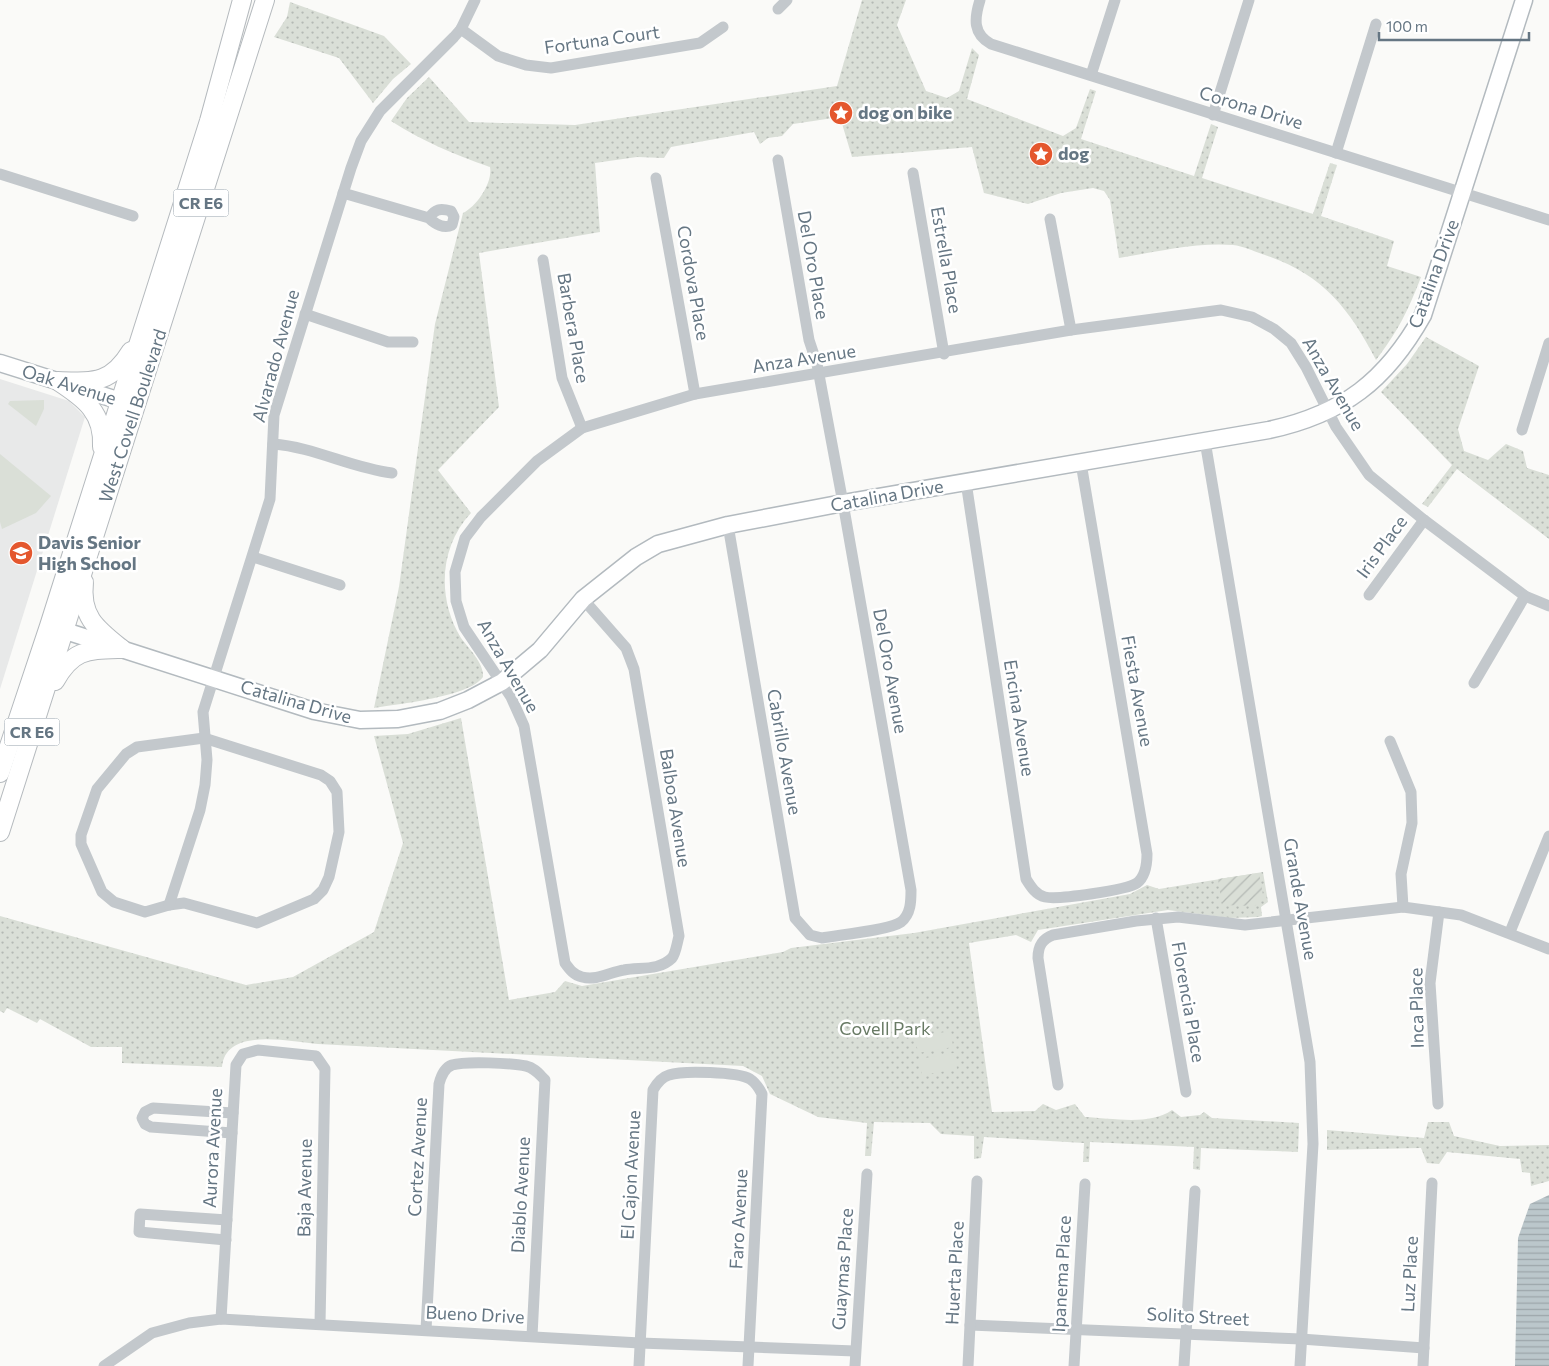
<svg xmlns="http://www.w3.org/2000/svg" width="1549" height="1366" font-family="Commissioner,sans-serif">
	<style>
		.built { fill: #e8e9e9 }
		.grass { fill: url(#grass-dots) }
		.garden { fill: url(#garden-furrows) }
		.pitch { fill: #dadfd7 }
		.water { fill: url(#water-rules) }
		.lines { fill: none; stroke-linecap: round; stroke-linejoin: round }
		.secondary-casing { stroke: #b3babf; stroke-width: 19 }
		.primary-casing { stroke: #b5babe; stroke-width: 20 }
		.street { stroke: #c3c8cc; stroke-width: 11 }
		.secondary { stroke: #fff; stroke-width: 16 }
		.primary { stroke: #fff; stroke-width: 18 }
		.labels { text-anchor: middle; stroke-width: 5; stroke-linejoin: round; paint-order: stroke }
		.shield { fill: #fff; stroke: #939fa8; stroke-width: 1 }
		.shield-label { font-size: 16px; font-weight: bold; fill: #657683 }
		.street-label { font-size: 18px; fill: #657683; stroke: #fff }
		.poi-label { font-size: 18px; font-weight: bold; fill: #657683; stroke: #fff; text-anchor: start }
		.park-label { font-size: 18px; fill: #687a64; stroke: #fff }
	</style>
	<defs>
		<pattern id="grass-dots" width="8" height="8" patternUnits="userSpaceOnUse" patternTransform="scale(1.25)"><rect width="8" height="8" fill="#dadfd7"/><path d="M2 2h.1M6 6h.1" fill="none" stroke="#b4b9b4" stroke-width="1.8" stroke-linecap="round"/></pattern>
		<pattern id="garden-furrows" width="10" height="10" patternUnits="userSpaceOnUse" patternTransform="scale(1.25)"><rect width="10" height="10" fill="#dadfd7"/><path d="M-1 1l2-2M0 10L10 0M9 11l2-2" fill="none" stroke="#b4b9b4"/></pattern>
		<pattern id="water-rules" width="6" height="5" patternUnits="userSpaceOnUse" patternTransform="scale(1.25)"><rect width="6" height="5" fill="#bbc7cb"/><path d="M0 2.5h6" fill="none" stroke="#9ca6aa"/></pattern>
	</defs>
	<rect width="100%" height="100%" fill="#fafaf8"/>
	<!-- built -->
	<path class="built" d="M 0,379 L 69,401 L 85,417 L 0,689 Z"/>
	<!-- grass -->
	<g class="grass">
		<path d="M 862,0 L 906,0 L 897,25 L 926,91 L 947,98 L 959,91 L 972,48 L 979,55 L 967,99 L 1063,136 L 1076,128 L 1090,89 L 1096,91 L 1081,139 L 1194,176 L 1211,124 L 1218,127 L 1202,178 L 1313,214 L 1330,163 L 1337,165 L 1321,216 L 1394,241 L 1387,266 L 1421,277 C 1408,311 1398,331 1376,360 C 1349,307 1320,272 1262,254 C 1253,251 1243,246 1233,245 C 1196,242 1156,252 1119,258 L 1110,200 L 1104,191 L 1093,188 L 1061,193 L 1028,204 L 984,193 L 972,147 L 852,157 L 840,117 L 793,124 L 782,136 L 768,138 L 760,144 L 754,132 L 671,147 L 664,158 L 637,157 L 595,163 L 600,232 L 479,253 L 499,407 L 438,470 L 471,513 C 439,547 437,599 461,638 C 469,649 484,663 483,677 C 469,697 398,704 374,708 L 399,587 L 435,324 L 463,213 C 477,206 493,182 490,167 C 453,154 424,142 391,121 L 407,98 L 429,77 L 469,122 L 575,125 L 837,86 Z"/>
		<path d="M 290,2 L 384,36 L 411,64 L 393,79 L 373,103 L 339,58 L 274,37 L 287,17 Z"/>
		<path d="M 1426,337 L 1479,366 L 1458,429 L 1464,451 L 1488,460 L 1506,444 L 1523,451 L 1527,468 L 1549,475 L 1549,539 L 1457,469 L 1428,507 L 1422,504 L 1452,465 L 1381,392 L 1407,364 Z"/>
		<path d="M 461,718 L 509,1000 L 555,992 L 565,981 L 582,986 L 783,952 L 791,948 L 914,933 L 1130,894 L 1147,885 L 1159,889 L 1263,872 L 1268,902 L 1261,907 L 1262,916 L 1258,917 L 1229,918 L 1168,910 L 1038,930 L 1031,942 L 1016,935 L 969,943 L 992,1112 L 1035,1111 L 1043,1104 L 1056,1110 L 1075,1104 L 1085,1117 C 1111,1118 1150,1126 1172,1110 L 1181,1117 L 1200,1115 L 1204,1112 L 1212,1118 L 1299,1123 L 1298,1152 L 1201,1148 L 1200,1170 L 1193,1169 L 1194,1147 L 1090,1142 L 1089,1162 L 1083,1162 L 1084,1143 L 984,1137 L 981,1158 L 974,1159 L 974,1136 L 941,1134 L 930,1123 L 874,1122 L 871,1156 L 865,1156 L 867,1123 L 818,1117 L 770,1094 L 762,1076 L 743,1066 L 318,1044 C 290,1042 226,1026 222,1067 L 122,1063 L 122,1047 L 91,1047 L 40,1019 L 37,1023 L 7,1008 L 4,1013 L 0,1011 L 0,916 L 246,985 L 293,977 L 374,932 L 403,843 L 374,736 L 408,734 Z"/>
		<path d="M 1428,1122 L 1449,1122 L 1454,1136 L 1500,1146 L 1549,1145 L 1549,1181 L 1531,1186 L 1530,1173 L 1522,1172 L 1520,1159 L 1447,1152 L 1439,1164 L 1427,1163 L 1421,1148 L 1327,1150 L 1327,1130 L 1424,1138 Z"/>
	</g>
	<!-- garden -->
	<path class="garden" d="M 1259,873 L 1263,895 L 1255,906 L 1222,905 L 1218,879 Z"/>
	<!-- pitch -->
	<g class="pitch">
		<path d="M 44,400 L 44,409 L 36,426 L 8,404 L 10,401 Z"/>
		<path d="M 0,454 L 51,496 L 36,513 L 2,529 L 0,522 Z"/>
		<path d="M 951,1031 L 953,1047 L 918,1053 L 915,1037 Z"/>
		<path d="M 954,1053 L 957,1069 L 922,1075 L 919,1059 Z"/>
	</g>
	<!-- water -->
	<path class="water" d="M 1549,1195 L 1549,1366 L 1515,1366 L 1518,1238 L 1530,1204 Z"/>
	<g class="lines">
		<!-- secondary casing -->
		<g class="secondary-casing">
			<g id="secondary">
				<path d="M 0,363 L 133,405"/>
				<path d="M 53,627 L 314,711 L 360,720 L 398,719 L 440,711 L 468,700 L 502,682 L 540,650 L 583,599 L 636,557 L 658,544 L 728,525 L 843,503 L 1269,430 C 1343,414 1386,381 1423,315 L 1524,0"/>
			</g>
		</g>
		<!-- primary casing -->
		<g class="primary-casing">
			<g id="primary">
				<path d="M 58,381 C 94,382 111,384 131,351"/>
				<path d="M 59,382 C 85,399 104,413 102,447"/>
				<path d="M 84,582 C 80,617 97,629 122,649"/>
				<path d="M 55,681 C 73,649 87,650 122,649"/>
				<path d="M 0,773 L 49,626 L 209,121 L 242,0"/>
				<path d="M 0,832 L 265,0"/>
			</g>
		</g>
		<!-- street -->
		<g class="street">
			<path d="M 980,0 C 974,19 973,34 991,44 L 1549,220"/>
			<path d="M 778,9 L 787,0"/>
			<path d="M 461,29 L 498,56 L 526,65 L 551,68 L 700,43 L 723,27"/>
			<path d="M 1091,75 L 1115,0"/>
			<path d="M 1213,115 L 1249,0"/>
			<path d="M 1336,153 L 1376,24"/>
			<path d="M 913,173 L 944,354"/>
			<path d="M 0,174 L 133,216"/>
			<path d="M 656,178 L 695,394"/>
			<path d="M 343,193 L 429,218 C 435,224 444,229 452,225 L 454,217 L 451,211 C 440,208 435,209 429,218"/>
			<path d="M 1050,219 L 1071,330"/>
			<path d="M 543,260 L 562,378 L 582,428"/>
			<path d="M 305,314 L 388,342 L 413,342"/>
			<path d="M 1522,430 L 1549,343"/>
			<path d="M 1205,441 L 1310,1062 L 1313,1144 L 1300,1366"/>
			<path d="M 273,444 C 314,447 351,468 392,473"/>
			<path d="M 966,482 L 1026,879 C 1031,887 1036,895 1045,897 C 1058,900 1127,890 1137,883 C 1146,876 1147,864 1147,854 L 1081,463"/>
			<path d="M 728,525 L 795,918 L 810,935 L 822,938 C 838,935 890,930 901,922 C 911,914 911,901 911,890 L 843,503 L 817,364 L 809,340 L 778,160"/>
			<path d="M 253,557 L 340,585"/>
			<path d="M 1369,595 L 1424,520"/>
			<path d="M 583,599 L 626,648 L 634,669 L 679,936 C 677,943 676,953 672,958 C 659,971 640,967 624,970 C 610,972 597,981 582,977 C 574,975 570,970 565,963 L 524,726 L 511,697 L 464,627 L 456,601 L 455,572 L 465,538 L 481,517 L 537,461 L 582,428 L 695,394 L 1071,330 L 1221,310 L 1252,317 L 1274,329 L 1291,343 L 1306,367 L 1336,427 L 1369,475 L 1424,520 L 1525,596 L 1549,606"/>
			<path d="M 1474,683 L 1525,596"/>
			<path d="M 204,738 L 321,775 L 330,781 L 337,792 L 339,832 L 329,877 L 323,890 L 314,899 L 257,923 L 184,903 L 169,905 L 145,912 L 114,902 L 102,892 L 81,844 L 81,835 L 97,789 L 126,754 L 137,747 Z"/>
			<path d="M 1390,741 L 1411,792 L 1412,823 L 1401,874 L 1403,907"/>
			<path d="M 169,905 L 200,810 L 205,785 L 207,760 L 203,712 L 270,499 L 274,415 L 351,168 L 361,141 L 380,111 L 454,37 L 461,29 L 475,0"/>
			<path d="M 1156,918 L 1186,1092"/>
			<path d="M 1510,932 L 1549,836"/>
			<path d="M 1058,1085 L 1038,958 C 1038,946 1042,939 1053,935 L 1136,921 L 1178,917 L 1245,925 L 1403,907 L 1461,915 L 1549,949"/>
			<path d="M 1438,1104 L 1430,983 L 1439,912"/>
			<path d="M 232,1133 L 151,1127 L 145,1124 L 142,1118 L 145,1112 L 153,1108 L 233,1113"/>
			<path d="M 226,1240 L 139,1232 L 140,1214 L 227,1220"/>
			<path d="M 221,1319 L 236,1065 L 243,1054 L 258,1050 L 316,1056 L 325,1069 L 320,1324"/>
			<path d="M 970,1325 L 1301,1339 L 1424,1348"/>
			<path d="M 426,1330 L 439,1084 C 441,1076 444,1068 452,1065 C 465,1061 512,1063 526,1066 C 535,1068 539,1074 545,1080 L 532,1336"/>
			<path d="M 104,1366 L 152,1333 L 189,1323 L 221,1319 L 640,1343 L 855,1351"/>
			<path d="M 639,1366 L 653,1090 C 657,1083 662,1077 669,1075 C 683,1070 738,1072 750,1079 C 756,1083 759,1088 762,1094 L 748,1366"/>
			<path d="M 855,1366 L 867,1174"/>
			<path d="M 968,1366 L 977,1181"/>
			<path d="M 1074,1366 L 1085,1184"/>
			<path d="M 1184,1366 L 1195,1191"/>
			<path d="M 1423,1366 L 1432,1183"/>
		</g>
		<!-- secondary -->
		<use href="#secondary" class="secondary"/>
		<!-- primary -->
		<use href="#primary" class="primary"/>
	</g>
	<!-- icons -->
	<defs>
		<g id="sight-disc" transform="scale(1.25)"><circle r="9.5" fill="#e4572e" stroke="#fff"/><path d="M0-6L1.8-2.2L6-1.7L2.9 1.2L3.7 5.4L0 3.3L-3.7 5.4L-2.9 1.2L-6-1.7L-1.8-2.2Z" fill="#fff"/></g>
		<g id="school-disc" transform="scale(1.25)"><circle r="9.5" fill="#e4572e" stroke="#fff"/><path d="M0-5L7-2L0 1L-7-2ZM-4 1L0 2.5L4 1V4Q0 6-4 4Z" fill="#fff"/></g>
	</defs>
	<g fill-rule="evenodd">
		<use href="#sight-disc" x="841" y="113"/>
		<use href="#sight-disc" x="1041" y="154"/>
		<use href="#school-disc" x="21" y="553"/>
	</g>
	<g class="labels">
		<!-- shield labels -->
		<g class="shield">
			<rect x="173.5" y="189.5" width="55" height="27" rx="4"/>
			<rect x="4.5" y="718.5" width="55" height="27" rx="4"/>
		</g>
		<g class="shield-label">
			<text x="201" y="209">CR E6</text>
			<text x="32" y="738">CR E6</text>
		</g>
		<!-- street labels -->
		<g class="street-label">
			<text transform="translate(602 40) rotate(-8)" y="6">Fortuna Court</text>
			<text transform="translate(1251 108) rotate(17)" y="6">Corona Drive</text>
			<text transform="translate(946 260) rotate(80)" y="6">Estrella Place</text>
			<text transform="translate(813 265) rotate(80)" y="6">Del Oro Place</text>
			<text transform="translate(1434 274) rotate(-70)" y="6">Catalina Drive</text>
			<text transform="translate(693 283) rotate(80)" y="6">Cordova Place</text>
			<text transform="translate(573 328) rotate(80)" y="6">Barbera Place</text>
			<text transform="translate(276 356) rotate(-75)" y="6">Alvarado Avenue</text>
			<text transform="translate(804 359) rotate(-9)" y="6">Anza Avenue</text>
			<text transform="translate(1333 384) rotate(60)" y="6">Anza Avenue</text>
			<text transform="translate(69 385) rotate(17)" y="6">Oak Avenue</text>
			<text transform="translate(133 416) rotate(-72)" y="6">West Covell Boulevard</text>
			<text transform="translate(887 496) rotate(-10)" y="6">Catalina Drive</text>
			<text transform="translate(1382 547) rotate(-54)" y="6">Iris Place</text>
			<text transform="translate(508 666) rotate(60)" y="6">Anza Avenue</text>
			<text transform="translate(890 671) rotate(80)" y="6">Del Oro Avenue</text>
			<text transform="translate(1137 691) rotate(80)" y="6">Fiesta Avenue</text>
			<text transform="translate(296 702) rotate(16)" y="6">Catalina Drive</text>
			<text transform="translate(1019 718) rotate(81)" y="6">Encina Avenue</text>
			<text transform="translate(784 752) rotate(80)" y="6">Cabrillo Avenue</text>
			<text transform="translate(675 808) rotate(81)" y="6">Balboa Avenue</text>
			<text transform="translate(1300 899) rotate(80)" y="6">Grande Avenue</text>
			<text transform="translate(1188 1002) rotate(80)" y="6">Florencia Place</text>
			<text transform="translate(1417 1008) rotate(-91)" y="6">Inca Place</text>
			<text transform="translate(213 1148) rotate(-87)" y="6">Aurora Avenue</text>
			<text transform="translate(418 1157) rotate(-87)" y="6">Cortez Avenue</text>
			<text transform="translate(631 1175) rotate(-87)" y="6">El Cajon Avenue</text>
			<text transform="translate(305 1188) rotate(-89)" y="6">Baja Avenue</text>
			<text transform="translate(521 1195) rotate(-87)" y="6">Diablo Avenue</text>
			<text transform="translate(739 1219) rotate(-87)" y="6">Faro Avenue</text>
			<text transform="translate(843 1269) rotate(-86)" y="6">Guaymas Place</text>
			<text transform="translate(955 1273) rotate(-87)" y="6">Huerta Place</text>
			<text transform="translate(1062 1274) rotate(-87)" y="6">Ipanema Place</text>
			<text transform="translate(1410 1274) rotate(-87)" y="6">Luz Place</text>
			<text transform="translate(475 1315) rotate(3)" y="6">Bueno Drive</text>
			<text transform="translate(1198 1317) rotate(3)" y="6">Solito Street</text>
		</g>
		<!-- poi labels -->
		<g class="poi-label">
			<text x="858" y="119">dog on bike</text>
			<text x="1058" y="160">dog</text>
			<text x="38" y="549">Davis Senior<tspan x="38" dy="21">High School</tspan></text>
		</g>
		<!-- park labels -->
		<g class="park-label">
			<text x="885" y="1035">Covell Park</text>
		</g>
	</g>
	<!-- scale -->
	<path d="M1379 32v8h150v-8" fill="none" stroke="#657683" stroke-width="2.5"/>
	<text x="1386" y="32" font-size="15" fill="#657683" stroke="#ffffff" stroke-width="4" paint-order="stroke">100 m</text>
</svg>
